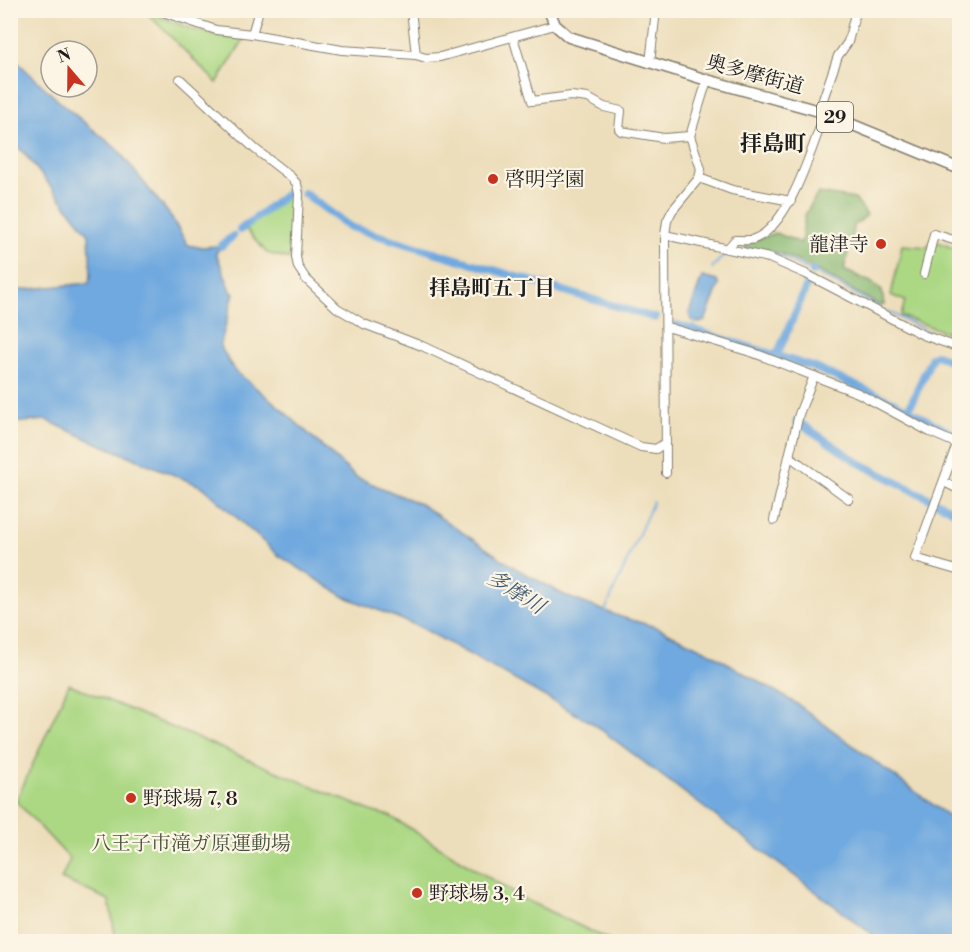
<svg xmlns="http://www.w3.org/2000/svg" width="970" height="952" font-family="'Libre Bodoni','Noto Serif JP',serif">
	<style>
		.green { fill: #acd884; stroke: #647a50; stroke-width: 1.5 }
		.forest { fill: #89b872; stroke: #526a47; stroke-width: 1.5 }
		.water { fill: #6fa9df; stroke: #46627e; stroke-width: 1.5 }
		.lines { fill: none; stroke-linecap: round; stroke-linejoin: round }
		.stream { stroke: #6fa9df; stroke-width: 2 }
		.canal { stroke: #6fa9df; stroke-width: 8 }
		.minor-casing { stroke: #847d6c; stroke-width: 10 }
		.major-casing { stroke: #847d6c; stroke-width: 13 }
		.minor { stroke: #fff; stroke-width: 8 }
		.major { stroke: #fff; stroke-width: 10 }
		.poi-dot { fill: #c8321e; stroke: #fcf5e5; stroke-width: 2 }
		.labels { text-anchor: middle; stroke-width: 4.5; stroke-linejoin: round; paint-order: stroke }
		.shield { fill: #fcf5e5; stroke: #5f5d58; stroke-width: 1.5 }
		.shield-label { font-size: 18px; font-weight: bold; fill: #1c1c1c }
		.street-label { font-size: 20px; fill: #1c1c1c; stroke: #fcf5e5 }
		.poi-label { font-size: 20px; fill: #1c1c1c; stroke: #fcf5e5; text-anchor: start }
		.park-label { font-size: 20px; fill: #47543b; stroke: #fcf5e5 }
		.neighbourhood-label { font-size: 21px; font-weight: bold; fill: #1c1c1c; stroke: #fcf5e5 }
		.water-label { font-size: 21px; font-style: italic; fill: #415b74; stroke: #fcf5e5 }
		.quarter-label { font-size: 22px; font-weight: bold; fill: #1c1c1c; stroke: #fcf5e5 }
	</style>
	<rect width="100%" height="100%" fill="#fcf5e5"/>
	<filter id="ink" filterUnits="userSpaceOnUse"><feTurbulence type="fractalNoise" baseFrequency=".0167" numOctaves="2"/><feDisplacementMap in="SourceGraphic" scale="12" xChannelSelector="R" yChannelSelector="G"/><feConvolveMatrix kernelMatrix="1 2 1 2 8 2 1 2 1" color-interpolation-filters="sRGB"/></filter>
	<filter id="wash" filterUnits="userSpaceOnUse"><feTurbulence type="fractalNoise" baseFrequency=".008" numOctaves="4" result="noise"/><feDisplacementMap in="SourceGraphic" scale="24" xChannelSelector="R" yChannelSelector="G"/><feGaussianBlur stdDeviation="1.35" result="paint"/><feColorMatrix in="noise" values="0 0 0 0 0 0 0 0 0 0 0 0 0 0 0 0 0 1.4 0 .05"/><feComposite in="paint" operator="in"/></filter>
	<g filter="url(#wash)">
		<rect width="100%" height="100%" fill="#eddebb"/>
		<!-- green -->
		<g class="green">
			<path d="M 145,11 L 197,31 L 244,39 L 217,83 Z"/>
			<path d="M 293,193 L 295,202 L 290,259 L 267,253 L 245,228 Z"/>
			<path d="M 932,240 L 959,250 L 959,337 L 901,316 L 905,301 L 891,295 L 902,245 L 927,247 Z"/>
			<path d="M 69,684 L 373,812 L 390,816 L 520,897 L 611,941 L 116,941 L 109,900 L 61,879 L 70,859 L 16,801 Z"/>
		</g>
		<!-- forest -->
		<path class="forest" d="M 818,193 L 855,199 L 867,215 L 854,226 L 844,270 L 873,283 L 882,291 L 884,305 L 879,305 L 811,267 L 780,253 L 746,249 L 743,244 L 776,233 L 801,243 L 805,215 Z"/>
		<!-- water -->
		<g class="water">
			<path d="M 10,55 L 61,103 L 118,150 L 169,214 L 188,245 L 198,247 L 221,246 L 216,253 L 232,293 L 234,293 L 220,346 L 234,370 L 276,404 L 356,477 L 420,504 L 517,569 L 568,597 L 621,617 L 656,627 L 709,652 L 797,704 L 959,824 L 959,941 L 881,941 L 592,723 L 420,627 L 343,596 L 278,555 L 203,487 L 90,440 L 46,420 L 11,423 L 11,291 L 89,283 L 91,275 L 89,234 L 23,152 L 11,141 Z"/>
			<path d="M 702,277 L 717,281 L 719,285 L 705,321 L 699,323 L 691,320 L 689,313 Z"/>
		</g>
		<g class="lines">
			<!-- stream -->
			<g class="stream">
				<path d="M 748,249 L 775,254 L 813,271 L 879,307"/>
				<path d="M 712,268 L 725,254"/>
				<path d="M 887,311 L 935,335"/>
				<path d="M 692,329 L 695,320"/>
				<path d="M 605,611 L 653,502"/>
			</g>
			<!-- canal -->
			<g class="canal">
				<path d="M 304,193 L 350,227 L 655,318"/>
				<path d="M 240,230 L 292,190"/>
				<path d="M 221,246 L 233,236"/>
				<path d="M 813,272 L 813,271"/>
				<path d="M 677,325 L 813,367 L 897,404 L 960,438"/>
				<path d="M 777,355 L 808,283"/>
				<path d="M 910,406 L 932,357 L 936,355 L 960,364"/>
				<path d="M 797,421 L 859,463 L 960,514"/>
			</g>
		</g>
	</g>
	<g filter="url(#ink)">
		<g class="lines">
			<!-- minor casing -->
			<g class="minor-casing">
				<g id="minor">
					<path d="M 157,10 L 216,30 L 252,34 L 342,50 L 416,55 L 426,58 L 440,57 L 555,25"/>
					<path d="M 411,10 L 416,55"/>
					<path d="M 252,34 L 259,10"/>
					<path d="M 513,37 L 532,101 L 571,96 L 588,98 L 604,107 L 621,111 L 619,129 L 621,131 L 664,138 L 690,136"/>
					<path d="M 650,63 L 656,10"/>
					<path d="M 180,79 L 255,149 L 291,177 L 297,184 L 299,194 L 296,257 L 298,267 L 306,279 L 337,308 L 364,324 L 422,346 L 641,447 L 656,449 L 666,442"/>
					<path d="M 819,111 L 838,56 L 848,42 L 856,10"/>
					<path d="M 699,178 L 732,190 L 791,201"/>
					<path d="M 665,235 L 769,258 L 806,274 L 923,335 L 960,348"/>
					<path d="M 727,249 L 735,240 C 741,240 749,241 754,239 C 790,226 812,147 825,113"/>
					<path d="M 924,274 L 934,234 L 960,242"/>
					<path d="M 667,327 L 754,353 L 858,393 L 930,432 L 960,445"/>
					<path d="M 960,436 L 915,558 L 960,571"/>
					<path d="M 789,456 L 849,499"/>
					<path d="M 666,473 L 665,235 L 667,221 L 672,211 L 699,178 L 701,169 L 690,136 L 707,80"/>
					<path d="M 944,482 L 960,490"/>
					<path d="M 774,520 L 799,414 L 814,376"/>
				</g>
			</g>
			<!-- major casing -->
			<g class="major-casing">
				<path id="major" d="M 549,10 L 555,25 L 569,37 L 707,80 L 819,111 L 960,169"/>
			</g>
			<!-- minor -->
			<use href="#minor" class="minor"/>
			<!-- major -->
			<use href="#major" class="major"/>
		</g>
	</g>
	<!-- markers -->
	<g class="poi-dot">
		<circle cx="493" cy="179" r="6"/>
		<circle cx="881" cy="244" r="6"/>
		<circle cx="131" cy="798" r="6"/>
		<circle cx="417" cy="893" r="6"/>
	</g>
	<g class="labels">
		<!-- shield labels -->
		<rect class="shield" x="817" y="102" width="36" height="30" rx="4.5"/>
		<g class="shield-label">
			<text x="835" y="123">29</text>
		</g>
		<!-- street labels -->
		<g class="street-label">
			<text transform="translate(755 74) rotate(15)" y="7">奥多摩街道</text>
		</g>
		<!-- poi labels -->
		<g class="poi-label">
			<text x="505" y="186">啓明学園</text>
			<text x="869" y="251" text-anchor="end">龍津寺</text>
			<text x="143" y="805">野球場 7, 8</text>
			<text x="429" y="900">野球場 3, 4</text>
		</g>
		<!-- park labels -->
		<g class="park-label">
			<text x="191" y="850">八王子市滝ガ原運動場</text>
		</g>
		<!-- neighbourhood labels -->
		<g class="neighbourhood-label">
			<text x="492" y="295">拝島町五丁目</text>
		</g>
		<!-- water labels -->
		<g class="water-label">
			<text transform="translate(516 592) rotate(32)" y="7">多摩川</text>
		</g>
		<!-- quarter labels -->
		<g class="quarter-label">
			<text x="773" y="151">拝島町</text>
		</g>
	</g>
	<!-- margin -->
	<rect width="970" height="952" fill="none" stroke="#fcf5e5" stroke-width="36"/>
	<!-- north arrow -->
	<g transform="translate(69 69) rotate(340)"><circle r="28" fill="#fcf5e5" stroke="#a29e95" stroke-width="1.5"/>
	<path d="M0-4.5L10 22L0 15L-10 22Z" fill="#c8321e"/>
	<text y="-9" font-size="16" font-weight="bold" text-anchor="middle" fill="#1c1c1c">N</text>
	</g>
</svg>
